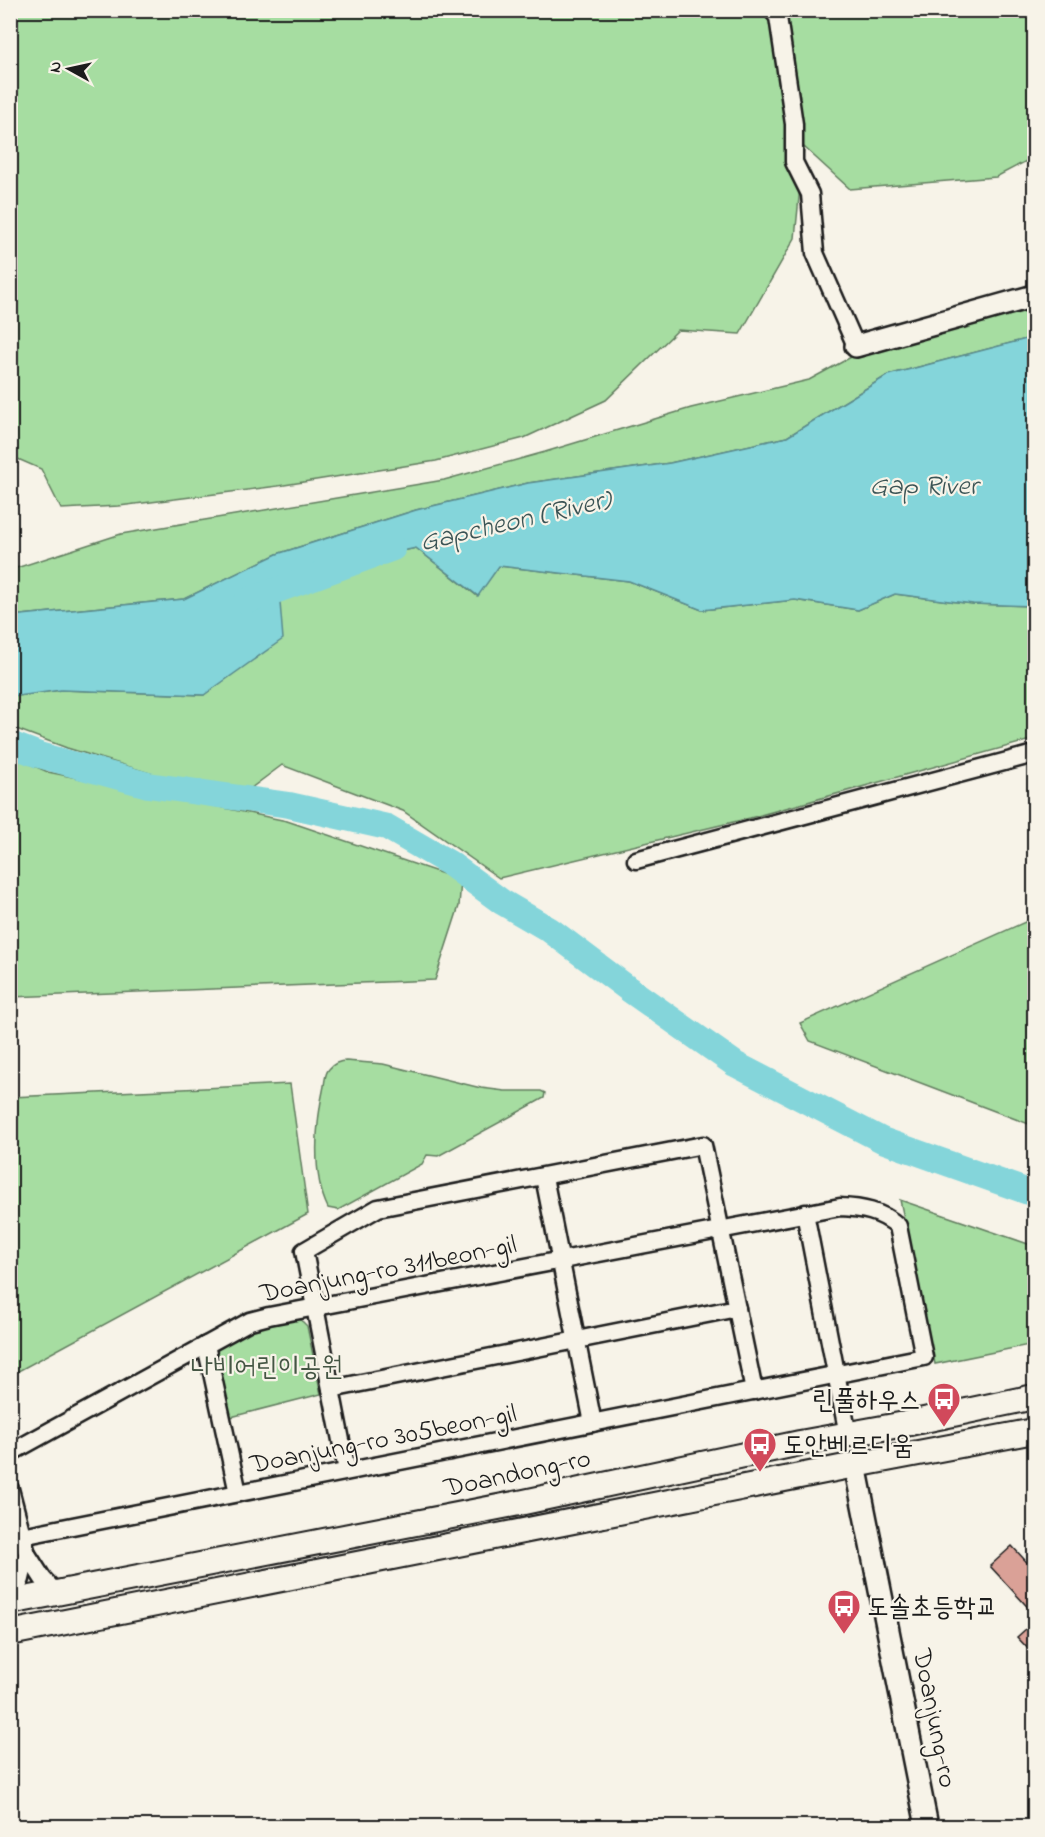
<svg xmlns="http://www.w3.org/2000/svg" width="1045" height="1837" font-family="'Indie Flower','Poor Story',sans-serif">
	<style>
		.green { fill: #a6dda1; stroke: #617c5e; stroke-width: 1.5 }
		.water { fill: #84d5da; stroke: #5a8b8e; stroke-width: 1.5 }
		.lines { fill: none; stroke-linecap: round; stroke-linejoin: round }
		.river { stroke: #84d5da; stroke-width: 26 }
		.building { fill: #daa197; stroke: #1c1c1c; stroke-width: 1.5 }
		.minor-casing { stroke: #1c1c1c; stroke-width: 21 }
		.tertiary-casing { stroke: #1c1c1c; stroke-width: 26 }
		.secondary-casing { stroke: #1c1c1c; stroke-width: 28 }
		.minor { stroke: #f7f3e8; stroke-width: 16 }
		.tertiary { stroke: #f7f3e8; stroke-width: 21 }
		.secondary { stroke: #f7f3e8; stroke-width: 24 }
		.labels { text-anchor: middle; stroke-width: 4.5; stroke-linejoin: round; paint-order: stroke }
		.street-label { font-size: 27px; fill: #1c1c1c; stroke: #f7f3e8 }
		.park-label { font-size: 27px; fill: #455644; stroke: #f7f3e8 }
		.poi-label { font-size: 27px; fill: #1c1c1c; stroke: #f7f3e8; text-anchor: start }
		.water-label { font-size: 28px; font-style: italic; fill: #3b5455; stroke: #f7f3e8 }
	</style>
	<rect width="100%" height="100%" fill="#f7f3e8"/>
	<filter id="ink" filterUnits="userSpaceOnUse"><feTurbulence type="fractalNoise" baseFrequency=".0167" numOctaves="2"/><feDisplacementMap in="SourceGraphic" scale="12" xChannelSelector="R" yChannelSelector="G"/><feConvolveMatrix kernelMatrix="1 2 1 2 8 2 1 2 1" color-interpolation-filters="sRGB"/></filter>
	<g filter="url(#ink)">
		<!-- green -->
		<g class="green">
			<path d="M 10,11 L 1034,11 L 1034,157 L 996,177 L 850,189 L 804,147 L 795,238 L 740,334 L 678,330 L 606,400 L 524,438 L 436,461 L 278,486 L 119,506 L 61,509 L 41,469 L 11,456 Z"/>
			<path d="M 1034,301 L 1034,337 L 888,375 L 787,437 L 670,463 L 528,483 L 416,510 L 277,554 L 184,599 L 11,616 L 10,570 L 121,534 L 444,480 L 545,452 L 691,408 L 809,380 L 864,350 Z"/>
			<path d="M 416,548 L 477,596 L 499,566 L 629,581 L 702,610 L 795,600 L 858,610 L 895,594 L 973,604 L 1034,606 L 1034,739 L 750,818 L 499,878 L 403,811 L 282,765 L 251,788 L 183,783 L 67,748 L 11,727 L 10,697 L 61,690 L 204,695 L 278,578 Z"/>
			<path d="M 11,756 L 48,772 L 287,821 L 461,880 L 459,906 L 435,980 L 11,997 Z"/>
			<path d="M 1034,918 L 1034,1126 L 810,1041 L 800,1023 Z"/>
			<path d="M 346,1061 L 383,1064 L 481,1088 L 505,1091 L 541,1091 L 545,1093 L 544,1098 L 438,1156 L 427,1155 L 422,1164 L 338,1210 L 328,1208 C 311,1174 316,1122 324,1086 C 325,1080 325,1073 329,1069 C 334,1063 339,1061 346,1061 Z"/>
			<path d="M 290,1084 L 308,1214 L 11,1375 L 11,1097 Z"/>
			<path d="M 900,1200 L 1034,1246 L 1034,1344 L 935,1364 Z"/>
			<path d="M 299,1318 L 307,1326 L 321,1394 L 227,1418 L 215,1354 C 226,1328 274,1323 299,1318 Z"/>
		</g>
		<!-- water -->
		<path class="water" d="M 1034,337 L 1034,606 L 973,604 L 895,594 L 858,610 L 795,600 L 702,610 L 629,581 L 499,566 L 478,596 L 416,548 L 278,578 L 283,639 L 204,695 L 61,690 L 11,697 L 11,616 L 184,599 L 277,554 L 416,510 L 528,483 L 670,463 L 787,437 L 888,375 Z"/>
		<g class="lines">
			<!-- river -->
			<g class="river">
				<path d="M 247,601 L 393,548"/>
				<path d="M 10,744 L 39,755 L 148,785 L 289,805 L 387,827 L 449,863 L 502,902 L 550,930 L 630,990 L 735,1064 L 882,1140 L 1034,1194"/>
			</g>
		</g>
		<!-- building -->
		<g class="building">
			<path d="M 1012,1546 L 1035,1571 L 1035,1615 L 990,1566 Z"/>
			<path d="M 1035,1621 L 1035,1656 L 1017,1637 Z"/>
		</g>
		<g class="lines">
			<!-- minor casing -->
			<g class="minor-casing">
				<g id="minor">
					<path d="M 772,10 L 778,17 L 794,124 L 794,162 L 810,194 L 815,253 L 856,346"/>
					<path d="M 636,860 L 1034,754"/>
					<path d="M 544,1177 L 593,1423"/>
					<path d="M 805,1213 L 848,1435"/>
					<path d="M 206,1345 L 238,1493"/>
					<path d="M 331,1389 L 737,1308"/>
					<path d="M 10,1453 L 250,1321 L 269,1316 L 840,1207 C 862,1208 881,1211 898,1226 L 924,1357 L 22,1536"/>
					<path d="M 347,1471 L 304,1251 L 378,1208 L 703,1145 L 754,1391"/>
					<path d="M 10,1489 L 27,1554 L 43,1579 L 57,1594"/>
					<path d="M 11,1602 L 21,1579 L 27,1554"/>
				</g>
			</g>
			<!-- tertiary casing -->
			<g class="tertiary-casing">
				<g id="tertiary">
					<path d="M 856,346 L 1034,296"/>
					<path d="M 855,1465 L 927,1826"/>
				</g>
			</g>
			<!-- secondary casing -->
			<g class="secondary-casing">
				<g id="secondary">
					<path d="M 10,1602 L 524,1502 L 800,1443 L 905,1424 L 1034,1397"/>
					<path d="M 10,1633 L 855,1465 L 1034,1431"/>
				</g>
			</g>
			<!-- minor -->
			<use href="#minor" class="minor"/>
			<!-- tertiary -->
			<use href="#tertiary" class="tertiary"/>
			<!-- secondary -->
			<use href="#secondary" class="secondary"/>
		</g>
	</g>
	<!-- icons -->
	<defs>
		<g id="bus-pin" transform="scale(1.725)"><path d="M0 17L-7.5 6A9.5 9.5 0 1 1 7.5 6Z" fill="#d1495b" stroke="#f7f3e8"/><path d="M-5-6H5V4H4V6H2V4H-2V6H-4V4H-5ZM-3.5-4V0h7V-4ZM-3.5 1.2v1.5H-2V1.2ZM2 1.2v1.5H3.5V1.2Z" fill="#fff"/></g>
	</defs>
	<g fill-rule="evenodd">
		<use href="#bus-pin" x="944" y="1399"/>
		<use href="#bus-pin" x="760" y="1444"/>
		<use href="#bus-pin" x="844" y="1606"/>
	</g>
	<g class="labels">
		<!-- street labels -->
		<g class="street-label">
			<text transform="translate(388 1268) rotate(-11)" y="9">Doanjung-ro 311beon-gil</text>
			<text transform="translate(383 1438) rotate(-11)" y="9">Doanjung-ro 305beon-gil</text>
			<text transform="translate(517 1472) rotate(-12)" y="9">Doandong-ro</text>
			<text transform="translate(936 1718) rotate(79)" y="9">Doanjung-ro</text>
		</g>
		<!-- park labels -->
		<g class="park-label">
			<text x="267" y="1375">나비어린이공원</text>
		</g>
		<!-- poi labels -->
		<g class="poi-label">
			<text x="921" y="1408" text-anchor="end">린풀하우스</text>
			<text x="783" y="1453">도안베르디움</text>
			<text x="867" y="1615">도솔초등학교</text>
		</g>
		<!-- water labels -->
		<g class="water-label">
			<text x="924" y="494">Gap River</text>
			<text transform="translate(515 519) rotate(-13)" y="10">Gapcheon (River)</text>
		</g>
	</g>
	<!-- margin -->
	<rect width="1045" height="1837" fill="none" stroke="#f7f3e8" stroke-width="36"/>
	<rect x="18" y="18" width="1009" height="1801" fill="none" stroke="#1c1c1c" stroke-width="2" filter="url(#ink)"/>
	<!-- north arrow -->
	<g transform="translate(69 69) rotate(278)" stroke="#f7f3e8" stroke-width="4.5" paint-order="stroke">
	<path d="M0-4.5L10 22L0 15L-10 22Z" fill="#1c1c1c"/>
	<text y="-9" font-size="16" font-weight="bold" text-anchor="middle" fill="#1c1c1c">N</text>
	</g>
</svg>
